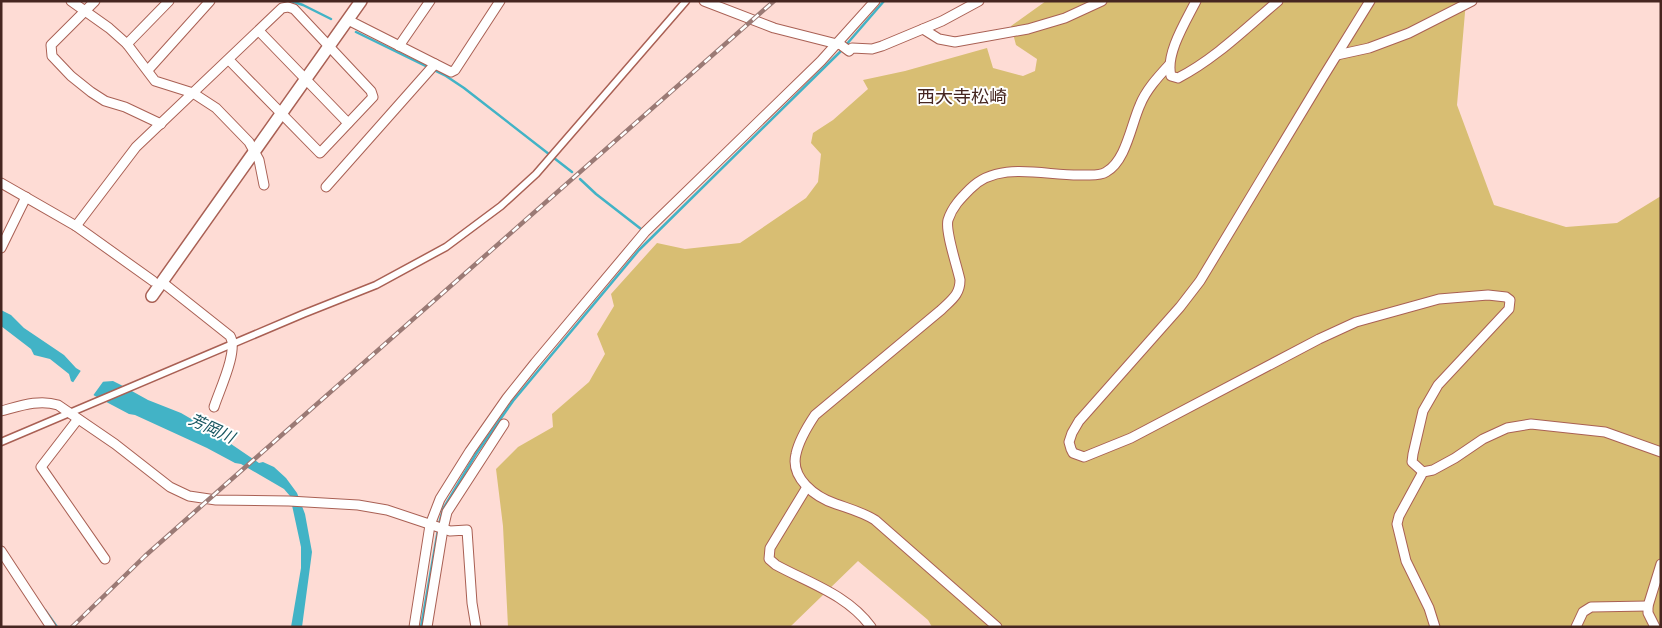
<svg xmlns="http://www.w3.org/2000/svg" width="1662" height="628" font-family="'Nunito Sans','Noto Sans JP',sans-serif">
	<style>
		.green { fill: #d8be73 }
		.water { fill: #42b3c6 }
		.pier { fill: #fedcd5 }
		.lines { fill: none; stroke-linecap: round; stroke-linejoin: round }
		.stream { stroke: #42b3c6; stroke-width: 2.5 }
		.pedestrian-casing { stroke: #a96054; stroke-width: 9 }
		.minor-casing { stroke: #a96054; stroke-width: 11 }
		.tertiary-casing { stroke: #a96054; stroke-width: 14 }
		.pedestrian { stroke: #fff; stroke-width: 6 }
		.minor { stroke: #fff; stroke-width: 9 }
		.tertiary { stroke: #fff; stroke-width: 11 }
		.rail-casing { stroke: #9b7a75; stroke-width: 4.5 }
		.rail { stroke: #fff; stroke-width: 2.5; stroke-dasharray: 8; stroke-linecap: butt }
		.labels { text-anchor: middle; stroke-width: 4; stroke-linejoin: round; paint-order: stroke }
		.water-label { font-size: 16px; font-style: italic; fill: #185661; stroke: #fff }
		.quarter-label { font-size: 18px; fill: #462621; stroke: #fff }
	</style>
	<rect width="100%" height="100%" fill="#fedcd5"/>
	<!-- green -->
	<path class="green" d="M 1046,1 L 1466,1 L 1457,105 L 1494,205 L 1566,227 L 1617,223 L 1661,196 L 1661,627 L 932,627 L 928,620 L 858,561 L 790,627 L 508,627 L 503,526 L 496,469 L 518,447 L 553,427 L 552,414 L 589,382 L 605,354 L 597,334 L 614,306 L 611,294 L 657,243 L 685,249 L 740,243 L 806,198 L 818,182 L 821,154 L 811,143 L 813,133 L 833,120 L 868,89 L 863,80 L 905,71 L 987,48 L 993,68 L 1023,76 L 1035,71 L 1037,59 L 1016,45 L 1011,26 Z"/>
	<!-- water -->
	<path class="water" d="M 1,310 L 11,315 L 24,328 L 64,355 L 76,368 L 99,382 L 113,381 L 121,385 L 148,400 L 181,413 L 212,431 L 259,463 L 263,462 L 274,467 L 286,478 L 297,493 L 305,514 L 312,552 L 302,627 L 291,627 L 301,568 L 301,547 L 290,496 L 284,489 L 241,464 L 235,463 L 207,448 L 135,415 L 129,414 L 95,396 L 71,381 L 69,374 L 50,359 L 34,355 L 31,349 L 1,326 Z"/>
	<!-- pier -->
	<path class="pier" d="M 82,369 L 100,379 L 105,379 L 92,397 L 72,384 Z"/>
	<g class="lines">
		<!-- stream -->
		<g class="stream">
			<path d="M 291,1 L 303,5 L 331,19"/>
			<path d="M 356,32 L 446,76 L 464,88 L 572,172"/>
			<path d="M 846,45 L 884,1"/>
			<path d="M 580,179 L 596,194 L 641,229"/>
			<path d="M 439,524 L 443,509 L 476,454 L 513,401 L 639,250 L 843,49"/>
			<path d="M 45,610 L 57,627"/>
			<path d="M 421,627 L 438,530"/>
		</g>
		<!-- pedestrian casing -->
		<g class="pedestrian-casing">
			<path id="pedestrian" d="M 1,442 L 303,314 L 376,285 L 446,247 L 501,206 L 536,174 L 686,1"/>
		</g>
		<!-- minor casing -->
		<g class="minor-casing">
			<g id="minor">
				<path d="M 71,1 L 109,28 L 127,44 L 155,81 L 193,93 L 216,108 L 249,142 L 259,160 L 264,185"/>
				<path d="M 95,1 L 51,45 L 52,56 L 71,76 L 91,92 L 105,101 L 125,107 L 161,124"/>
				<path d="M 704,1 L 774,28 L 841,45 L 849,51 L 852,48 L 872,49 L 882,46 L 942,21 L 979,1"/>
				<path d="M 1196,1 C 1186,21 1165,54 1171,76 L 1178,78 C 1215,59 1246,28 1278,1"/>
				<path d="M 1370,1 L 1323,77 L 1200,281 L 1180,307 L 1079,421 L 1072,433 L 1069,442 L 1071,449 L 1073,453 L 1084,457 L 1131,438 L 1319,339 L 1356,322 L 1439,299 L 1488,295 L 1506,297 L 1510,300 L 1509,309 L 1438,385 L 1423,411 L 1413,454 L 1412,462 L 1423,472"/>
				<path d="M 348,20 L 451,72 L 455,70 L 500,1"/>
				<path d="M 923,29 L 939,39 L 955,42 L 1028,29 L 1065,18 L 1102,1"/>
				<path d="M 259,31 L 348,123"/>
				<path d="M 127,44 L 169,1"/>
				<path d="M 399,46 L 430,1"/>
				<path d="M 1337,55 L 1369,48 L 1409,33 L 1472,1"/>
				<path d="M 148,70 L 210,1"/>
				<path d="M 1,183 L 76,226 L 153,281"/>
				<path d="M 326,187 L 435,64"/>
				<path d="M 76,226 L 136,147 L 282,8 L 288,7 L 294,9 L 371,91 L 373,97 L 320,153 L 229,60"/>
				<path d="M 1,248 L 26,197"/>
				<path d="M 162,282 L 230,336 C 239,350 219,391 214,407"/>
				<path d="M 1,411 C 20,406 39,399 58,405 L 115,444 L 170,487 L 189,496 L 216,500 L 289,501 L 358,505 L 387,510 L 450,531 L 467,530 L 472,603 L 476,627"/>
				<path d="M 78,419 L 41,467 L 105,559"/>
				<path d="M 807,487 L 770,548 L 769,559 L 776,565 C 809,583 848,595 871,627"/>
				<path d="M 1,551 L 51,627"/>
				<path d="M 414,627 L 430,525 L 440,499 L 470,451 L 507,398 L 535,363 L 645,232 L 821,61 L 875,1"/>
				<path d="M 427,627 L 443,529 L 447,512 L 504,424"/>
				<path d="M 997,627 L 875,520 C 862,512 850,509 836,504 C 815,497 790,478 796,454 C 799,440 807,427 815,415 L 941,310 C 951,300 960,295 960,280 C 957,266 945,231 948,220 C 952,207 961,198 970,189 C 999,159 1048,177 1084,175 C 1091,175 1100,176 1106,172 C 1126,161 1131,125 1140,105 C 1146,90 1158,77 1169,65"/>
				<path d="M 1435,627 L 1429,608 L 1406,561 L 1397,524 L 1399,516 L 1423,472 L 1433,470 L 1455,458 L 1483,439 L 1507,428 L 1531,424 L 1605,432 L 1661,452"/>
				<path d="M 1576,627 L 1583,612 L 1591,607 L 1648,606"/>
				<path d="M 1655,627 L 1648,613 L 1648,606 L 1661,564"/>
			</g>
		</g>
		<!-- tertiary casing -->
		<g class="tertiary-casing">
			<path id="tertiary" d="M 152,296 L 361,1"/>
		</g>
		<!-- pedestrian -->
		<use href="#pedestrian" class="pedestrian"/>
		<!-- minor -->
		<use href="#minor" class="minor"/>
		<!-- tertiary -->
		<use href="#tertiary" class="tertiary"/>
		<!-- rail casing -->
		<g class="rail-casing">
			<path id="rail" d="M 72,627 L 145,556 L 225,485 L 774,1"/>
		</g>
		<!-- rail -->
		<use href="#rail" class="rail"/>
	</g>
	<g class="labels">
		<!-- water labels -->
		<g class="water-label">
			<text transform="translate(212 428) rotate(25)" y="6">芳岡川</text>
		</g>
		<!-- quarter labels -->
		<g class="quarter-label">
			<text x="962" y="103">西大寺松崎</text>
		</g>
	</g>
	<!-- border -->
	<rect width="1662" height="628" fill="none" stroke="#462621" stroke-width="5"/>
</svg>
